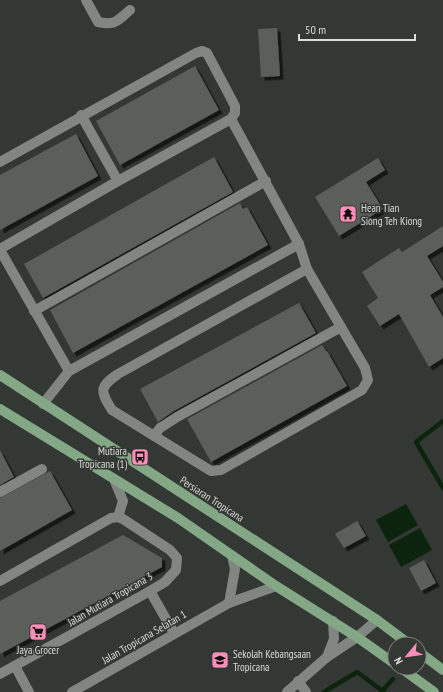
<svg xmlns="http://www.w3.org/2000/svg" width="443" height="692" font-family="'PT Sans Narrow',sans-serif">
	<style>
		.water { fill: #0c240e }
		.lines { fill: none; stroke-linecap: round; stroke-linejoin: round }
		.stream { stroke: #0c240e; stroke-width: 4.5 }
		.building { fill: #5a5f5a; filter: url(#shadow) }
		.minor { stroke: #818681; stroke-width: 10 }
		.major { stroke: #84a886; stroke-width: 10 }
		.labels { text-anchor: middle; stroke-width: 3; stroke-linejoin: round; paint-order: stroke }
		.poi-label { font-size: 11px; fill: #daddda; stroke: #343834; text-anchor: start }
		.street-label { font-size: 11px; fill: #daddda; stroke: #343834 }
	</style>
	<defs>
		<filter id="shadow"><feDropShadow dx="3.5" dy="3.5" stdDeviation="0" flood-color="#0009"/></filter>
	</defs>
	<rect width="100%" height="100%" fill="#343834"/>
	<!-- water -->
	<g class="water">
		<path d="M 406,504 L 418,525 L 388,542 L 376,520 Z"/>
		<path d="M 420,528 L 432,550 L 401,567 L 389,545 Z"/>
	</g>
	<g class="lines">
		<!-- stream -->
		<g class="stream">
			<path d="M 443,421 L 416,442 L 443,488"/>
			<path d="M 382,691 L 393,679"/>
			<path d="M 324,692 L 357,672 L 384,692"/>
		</g>
	</g>
	<!-- building -->
	<g class="building">
		<path d="M 277,28 L 280,76 L 261,77 L 258,29 Z"/>
		<path d="M 195,66 L 219,110 L 120,165 L 96,121 Z"/>
		<path d="M 76,134 L 98,176 L 0,230 L 0,175 Z"/>
		<path d="M 214,157 L 233,192 L 43,298 L 24,264 Z"/>
		<path d="M 378,158 L 385,170 L 366,182 L 383,209 L 339,236 L 315,197 Z"/>
		<path d="M 240,203 L 243,209 L 247,207 L 268,245 L 73,353 L 50,310 Z"/>
		<path d="M 443,226 L 443,246 L 427,256 L 443,282 L 443,287 L 430,295 L 443,317 L 443,358 L 429,367 L 399,314 L 380,326 L 367,306 L 378,298 L 362,272 L 399,248 L 402,252 Z"/>
		<path d="M 299,303 L 316,333 L 174,411 L 158,422 L 140,389 Z"/>
		<path d="M 322,345 L 326,351 L 327,351 L 347,386 L 211,462 L 187,419 Z"/>
		<path d="M 0,450 L 14,477 L 0,485 Z"/>
		<path d="M 50,471 L 72,510 L 0,551 L 0,498 Z"/>
		<path d="M 357,521 L 366,536 L 344,548 L 335,534 Z"/>
		<path d="M 123,535 L 162,558 L 162,567 L 0,654 L 0,601 Z"/>
		<path d="M 424,560 L 436,583 L 421,591 L 409,568 Z"/>
	</g>
	<g class="lines">
		<!-- minor -->
		<g class="minor">
			<path d="M 86,0 L 98,22 C 116,26 118,20 130,10"/>
			<path d="M 81,115 L 118,181"/>
			<path d="M 231,119 L 299,244 L 307,269 L 365,368 L 368,380 L 362,390 L 221,470 L 211,471 L 112,410 C 100,391 99,387 118,374 L 307,269"/>
			<path d="M 0,162 L 196,53 L 202,51 L 207,53 L 235,106 L 235,113 L 231,119 L 118,181 L 0,249"/>
			<path d="M 0,250 L 69,371"/>
			<path d="M 34,311 L 266,181"/>
			<path d="M 43,404 L 69,371 L 299,244"/>
			<path d="M 154,436 L 160,428 L 177,417 L 341,327"/>
			<path d="M 114,479 L 123,501 L 118,517"/>
			<path d="M 0,492 L 42,469"/>
			<path d="M 0,581 L 111,518 L 118,517 L 123,519 L 170,550 L 177,558 L 176,570 L 165,582 L 150,591 L 0,674"/>
			<path d="M 150,591 L 174,633"/>
			<path d="M 229,603 L 235,569 L 232,556"/>
			<path d="M 327,657 L 334,639 L 333,621"/>
			<path d="M 15,666 L 29,692"/>
			<path d="M 298,681 L 306,692"/>
			<path d="M 72,692 L 229,603 L 276,586"/>
			<path d="M 287,692 L 327,657 L 357,637 L 377,620"/>
		</g>
		<!-- major -->
		<g class="major">
			<path d="M 0,375 L 377,620 L 409,644"/>
			<path d="M 0,409 L 178,518 L 276,586 L 357,637 L 395,664"/>
			<path d="M 419,652 L 443,670"/>
			<path d="M 401,668 L 434,692"/>
		</g>
	</g>
	<!-- icons -->
	<defs>
		<g id="temple-square" transform="scale(0.9)"><rect x="-9" y="-9" width="18" height="18" rx="4" fill="#ff8ebb" stroke="#343834"/><path d="M0-6L5-2H3V0L6.5 2.5H4V6H1.5V3h-3V6H-4V2.5H-6.5L-3 0V-2H-5Z" fill="#111"/></g>
		<g id="bus-square" transform="scale(0.9)"><rect x="-9" y="-9" width="18" height="18" rx="4" fill="#ff8ebb" stroke="#343834"/><path d="M-5-6H5V4H4V6H2V4H-2V6H-4V4H-5ZM-3.5-4V0h7V-4ZM-3.5 1.2v1.5H-2V1.2ZM2 1.2v1.5H3.5V1.2Z" fill="#111"/></g>
		<g id="supermarket-square" transform="scale(0.9)"><rect x="-9" y="-9" width="18" height="18" rx="4" fill="#ff8ebb" stroke="#343834"/><path d="M-6-5.5h2.5l.6 2H6L4.5 2H-2.5L-4.4-4H-6ZM-1.5 3.2a1.3 1.3 0 1 0 .1 0ZM3 3.2a1.3 1.3 0 1 0 .1 0Z" fill="#111"/></g>
		<g id="school-square" transform="scale(0.9)"><rect x="-9" y="-9" width="18" height="18" rx="4" fill="#ff8ebb" stroke="#343834"/><path d="M0-5L7-2L0 1L-7-2ZM-4 1L0 2.5L4 1V4Q0 6-4 4Z" fill="#111"/></g>
	</defs>
	<g fill-rule="evenodd">
		<use href="#temple-square" x="348" y="214"/>
		<use href="#bus-square" x="140" y="457"/>
		<use href="#supermarket-square" x="38" y="632"/>
		<use href="#school-square" x="220" y="660"/>
	</g>
	<g class="labels">
		<!-- poi labels -->
		<g class="poi-label">
			<text x="361" y="212">Hean Tian<tspan x="361" dy="13">Siong Teh Kiong</tspan></text>
			<text x="127" y="455" text-anchor="end">Mutiara<tspan x="127" dy="13">Tropicana (1)</tspan></text>
			<text x="38" y="654" text-anchor="middle">Jaya Grocer</text>
			<text x="233" y="658">Sekolah Kebangsaan<tspan x="233" dy="13">Tropicana</tspan></text>
		</g>
		<!-- street labels -->
		<g class="street-label">
			<text transform="translate(212 499) rotate(33)" y="4">Persiaran Tropicana</text>
			<text transform="translate(110 599) rotate(-30)" y="4">Jalan Mutiara Tropicana 3</text>
			<text transform="translate(144 637) rotate(-30)" y="4">Jalan Tropicana Selatan 1</text>
		</g>
	</g>
	<!-- north arrow -->
	<g transform="translate(407 656) rotate(241)"><circle r="19" fill="#343834" stroke="#767a76"/>
	<path d="M0-3L7 15L0 10L-7 15Z" fill="#ff8ebb"/>
	<text y="-6" font-size="11" font-weight="bold" text-anchor="middle" fill="#daddda">N</text>
	</g>
	<!-- scale -->
	<path d="M299 34v6h116v-6" fill="none" stroke="#daddda" stroke-width="2"/>
	<text x="305" y="34" font-size="12" fill="#daddda" stroke="#343834" stroke-width="3" paint-order="stroke">50 m</text>
</svg>
